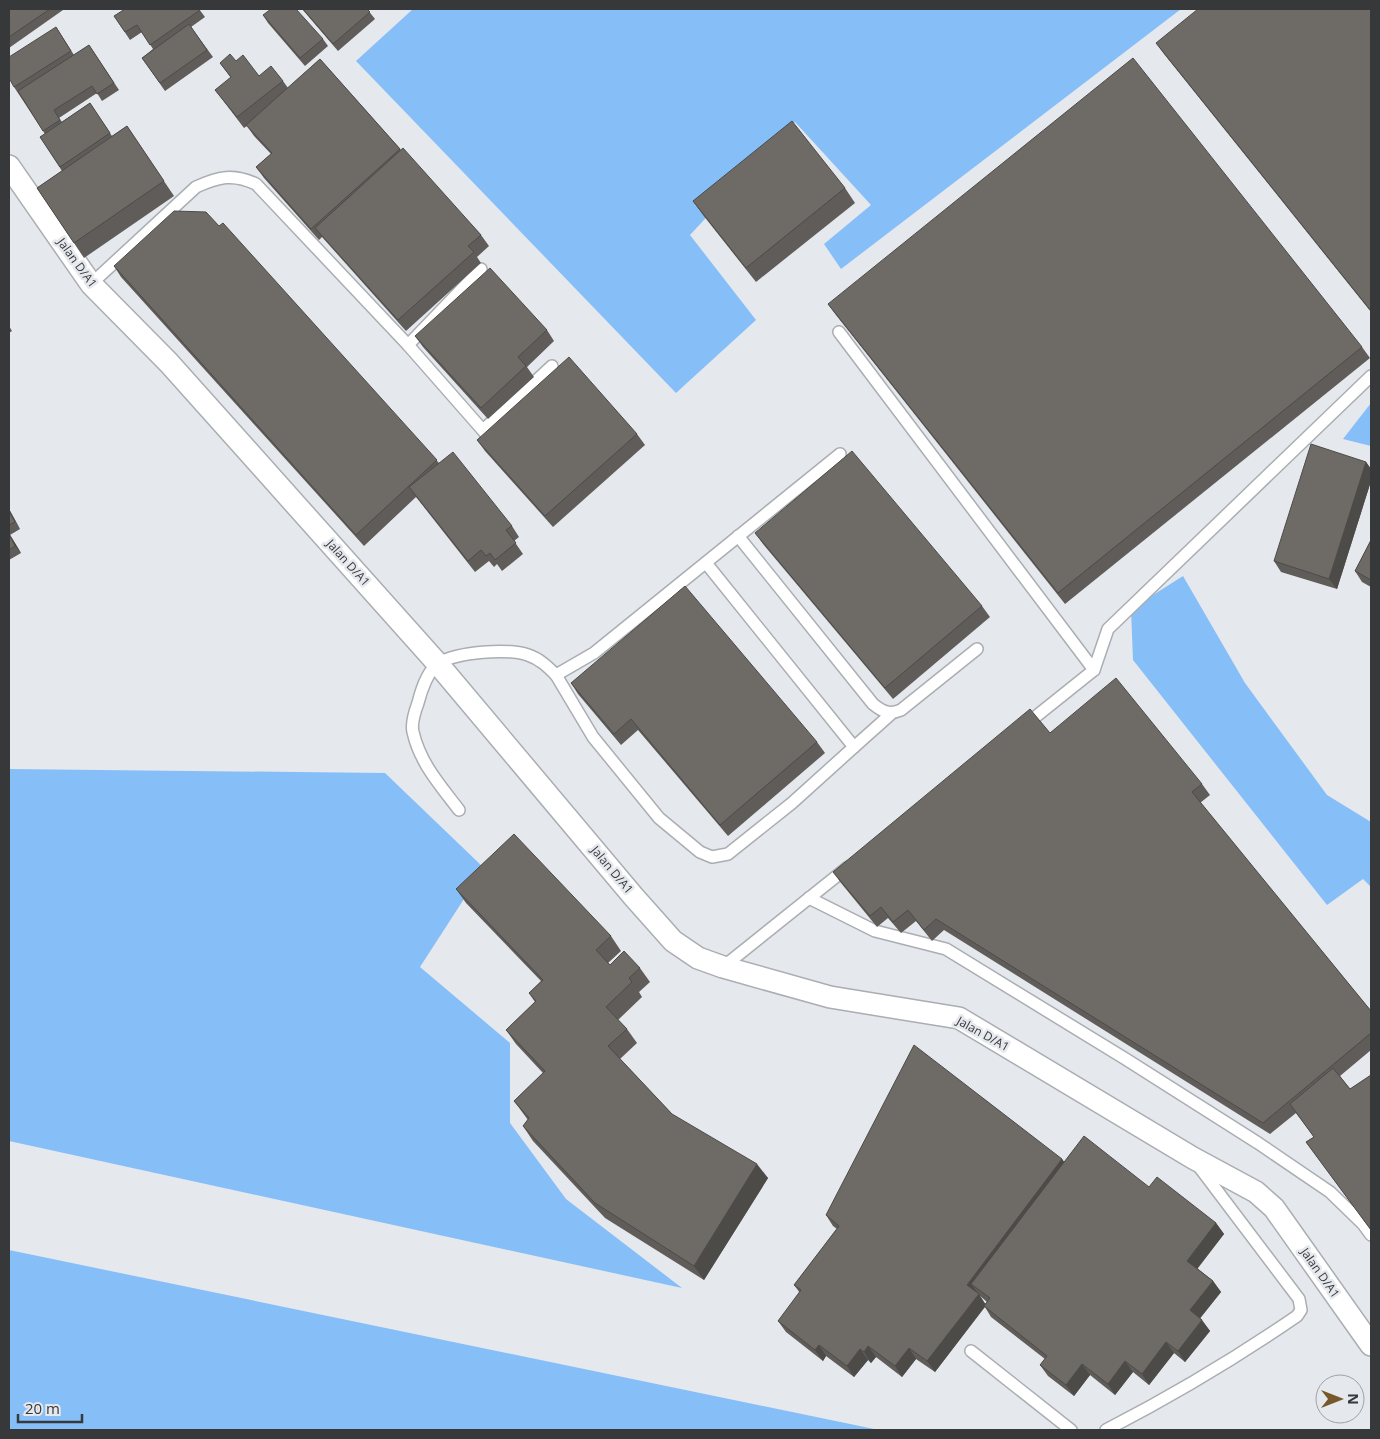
<svg xmlns="http://www.w3.org/2000/svg" width="1380" height="1439" font-family="'Open Sans',sans-serif">
	<style>
		.forest { fill: #86bef8 }
		.lines { fill: none; stroke-linecap: round; stroke-linejoin: round }
		.lane-casing { stroke: #aaaeb2; stroke-width: 14 }
		.street-casing { stroke: #aaaeb2; stroke-width: 24 }
		.lane { stroke: #fff; stroke-width: 11 }
		.street { stroke: #fff; stroke-width: 21 }
		.wall { fill: #5f5c59; fill-rule: evenodd }
		.shaded-wall { fill: #4d4b48 }
		.building { fill: #6e6b67; stroke: #4d4b48 }
		.labels { text-anchor: middle; stroke-width: 5; stroke-linejoin: round; paint-order: stroke }
		.street-label { font-size: 12px; fill: #37383a; stroke: #e5e8ed }
	</style>
	<rect width="100%" height="100%" fill="#e5e8ed"/>
	<!-- forest -->
	<g class="forest">
		<path d="M 413,9 L 1181,9 L 841,269 L 824,244 L 871,205 L 795,122 L 690,235 L 756,320 L 676,393 L 356,61 Z"/>
		<path d="M 1371,403 L 1371,446 L 1343,439 Z"/>
		<path d="M 1183,576 L 1245,683 L 1327,795 L 1371,822 L 1371,887 L 1363,879 L 1327,905 L 1133,660 L 1131,609 Z"/>
		<path d="M 9,769 L 385,773 L 484,868 L 420,967 L 510,1043 L 510,1123 L 566,1199 L 682,1288 L 9,1141 Z"/>
		<path d="M 9,1250 L 879,1430 L 880,1430 L 9,1430 Z"/>
	</g>
	<g class="lines">
		<!-- lane casing -->
		<g class="lane-casing">
			<g id="lane">
				<path d="M 91,284 L 196,187 C 218,177 233,173 256,184 L 408,345 L 494,443"/>
				<path d="M 839,332 L 1094,670"/>
				<path d="M 408,345 L 481,269"/>
				<path d="M 483,430 L 552,366"/>
				<path d="M 738,536 L 873,704 C 883,712 889,715 901,710 L 977,649"/>
				<path d="M 706,563 L 854,747 L 891,714"/>
				<path d="M 556,675 L 593,737 L 659,818 L 700,852 L 712,857 L 728,854 L 792,803 L 854,747"/>
				<path d="M 1024,726 L 1094,670 L 1108,629 L 1371,376"/>
				<path d="M 459,810 C 440,785 420,763 413,732 C 411,724 415,711 418,703 C 421,691 428,670 439,663 C 458,652 507,648 528,655 C 540,659 548,667 556,675 L 594,653 L 840,454"/>
				<path d="M 809,898 L 875,931 L 946,949 L 1124,1058 L 1258,1143 L 1330,1192 L 1363,1224 L 1371,1235"/>
				<path d="M 723,967 L 848,867"/>
				<path d="M 971,1351 L 1071,1430"/>
				<path d="M 1106,1430 C 1172,1396 1236,1358 1297,1316 L 1301,1310 L 1299,1299 L 1200,1168"/>
			</g>
		</g>
		<!-- street casing -->
		<g class="street-casing">
			<path id="street" d="M 9,166 L 91,284 L 169,363 L 438,664 L 633,896 L 673,941 L 698,958 L 723,967 L 830,997 L 959,1018 L 1193,1158 L 1256,1192 L 1274,1208 L 1371,1345"/>
		</g>
		<!-- lane -->
		<use href="#lane" class="lane"/>
		<!-- street -->
		<use href="#street" class="street"/>
	</g>
	<!-- wall -->
	<g class="wall">
		<path d="M 9,9 L 62,9 L 63,10 L 9,48 Z"/>
		<path d="M 199,9 L 205,17 L 191,27 L 213,57 L 165,91 L 142,58 L 153,49 L 142,32 L 130,40 L 114,16 Z"/>
		<path d="M 302,9 L 367,9 L 375,19 L 338,51 Z"/>
		<path d="M 1371,9 L 1371,312 L 1164,54 L 1156,43 Z"/>
		<path d="M 263,15 L 323,39 L 328,46 L 305,66 L 268,23 Z"/>
		<path d="M 56,27 L 74,55 L 89,45 L 119,90 L 102,101 L 97,93 L 59,118 L 62,122 L 90,103 L 112,136 L 127,126 L 174,196 L 84,258 L 37,188 L 62,171 L 40,137 L 45,134 L 14,87 Z"/>
		<path d="M 320,59 L 401,150 L 481,235 L 489,246 L 477,257 L 481,263 L 406,331 L 322,237 L 319,240 L 264,178 L 256,167 L 271,154 L 254,136 L 247,126 L 244,128 L 215,90 L 231,78 L 220,63 L 236,61 L 259,76 L 283,81 L 288,88 Z"/>
		<path d="M 845,188 L 855,203 L 756,282 L 703,215 L 693,201 Z"/>
		<path d="M 219,226 L 439,463 L 512,526 L 519,537 L 514,541 L 523,554 L 502,571 L 497,564 L 494,567 L 489,561 L 475,572 L 416,497 L 364,546 L 121,277 L 114,266 Z"/>
		<path d="M 828,304 L 1362,347 L 1370,358 L 1065,604 L 836,315 Z"/>
		<path d="M 9,326 L 12,331 L 9,333 Z"/>
		<path d="M 547,330 L 554,341 L 527,367 L 534,377 L 488,419 L 423,347 L 415,336 Z"/>
		<path d="M 637,434 L 645,445 L 553,527 L 485,451 L 477,440 Z"/>
		<path d="M 1366,462 L 1371,469 L 1371,481 L 1337,589 L 1281,572 L 1274,561 Z"/>
		<path d="M 9,509 L 20,529 L 10,535 L 21,553 L 9,560 Z"/>
		<path d="M 755,533 L 982,606 L 990,617 L 893,699 L 763,544 Z"/>
		<path d="M 1371,540 L 1371,587 L 1362,582 L 1355,571 Z"/>
		<path d="M 571,683 L 817,742 L 825,753 L 728,836 L 638,730 L 621,745 L 578,694 Z"/>
		<path d="M 1050,733 L 1202,784 L 1210,795 L 1200,803 L 1371,1011 L 1371,1050 L 1340,1076 L 1350,1089 L 1371,1075 L 1371,1230 L 1306,1142 L 1314,1137 L 1296,1113 L 1270,1134 L 944,930 L 932,941 L 916,921 L 901,933 L 888,918 L 877,927 L 841,883 L 833,872 Z"/>
		<path d="M 456,889 L 611,936 L 621,951 L 608,963 L 610,965 L 640,968 L 650,982 L 639,992 L 642,997 L 618,1020 L 627,1029 L 637,1043 L 620,1059 L 672,1114 L 768,1178 L 704,1280 L 605,1218 L 533,1141 L 523,1126 L 528,1120 L 514,1101 L 543,1073 L 516,1044 L 506,1030 L 535,1002 L 529,993 L 541,981 L 466,903 Z"/>
		<path d="M 1062,1159 L 1064,1162 L 1149,1187 L 1216,1223 L 1224,1234 L 1197,1268 L 1213,1281 L 1221,1292 L 1200,1318 L 1210,1331 L 1185,1362 L 1174,1353 L 1149,1385 L 1133,1372 L 1115,1395 L 1090,1375 L 1074,1396 L 1048,1376 L 1040,1365 L 1045,1359 L 991,1317 L 985,1307 L 935,1372 L 916,1359 L 902,1377 L 876,1357 L 871,1363 L 868,1360 L 854,1377 L 826,1356 L 823,1361 L 786,1332 L 778,1321 L 800,1293 L 794,1285 L 837,1229 L 833,1226 L 826,1215 ZM 979,1295 L 987,1302 L 985,1304 Z"/>
	</g>
	<!-- shaded-wall -->
	<g class="shaded-wall">
		<path d="M 1366,462 L 1371,469 L 1371,481 L 1337,589 L 1329,579 Z"/>
		<path d="M 9,509 L 20,529 L 9,511 Z"/>
		<path d="M 9,533 L 21,553 L 15,546 Z"/>
		<path d="M 1062,1159 L 1070,1170 L 971,1284 L 977,1292 L 974,1296 L 967,1285 Z"/>
		<path d="M 757,1164 L 768,1178 L 704,1280 L 694,1266 Z"/>
		<path d="M 1216,1223 L 1224,1234 L 1195,1272 L 1187,1261 Z"/>
		<path d="M 1213,1281 L 1221,1292 L 1198,1321 L 1190,1310 Z"/>
		<path d="M 979,1294 L 986,1305 L 935,1372 L 927,1361 Z"/>
		<path d="M 1202,1320 L 1210,1331 L 1185,1362 L 1178,1351 Z"/>
		<path d="M 1166,1342 L 1174,1353 L 1149,1385 L 1142,1374 Z"/>
		<path d="M 819,1345 L 826,1356 L 823,1361 L 815,1350 Z"/>
		<path d="M 868,1346 L 876,1357 L 871,1363 L 864,1352 Z"/>
		<path d="M 909,1348 L 916,1359 L 902,1377 L 895,1366 Z"/>
		<path d="M 860,1349 L 868,1360 L 854,1377 L 847,1366 Z"/>
		<path d="M 1125,1361 L 1133,1372 L 1115,1395 L 1108,1384 Z"/>
		<path d="M 1082,1364 L 1090,1375 L 1074,1396 L 1066,1385 Z"/>
	</g>
	<!-- building -->
	<g class="building">
		<path d="M 9,9 L 50,9 L 9,37 Z"/>
		<path d="M 125,9 L 199,9 L 200,10 L 150,45 L 137,25 L 125,32 L 114,16 Z"/>
		<path d="M 271,9 L 296,9 L 323,39 L 300,58 L 263,15 Z"/>
		<path d="M 303,9 L 367,9 L 370,12 L 333,44 Z"/>
		<path d="M 1198,9 L 1371,9 L 1371,311 L 1156,43 Z"/>
		<path d="M 189,24 L 207,50 L 160,83 L 142,58 Z"/>
		<path d="M 56,27 L 71,51 L 14,87 L 9,78 L 9,57 Z"/>
		<path d="M 89,45 L 114,83 L 97,94 L 92,86 L 54,110 L 60,120 L 43,131 L 18,91 Z"/>
		<path d="M 230,54 L 236,61 L 243,55 L 259,76 L 271,66 L 283,81 L 237,117 L 215,90 L 231,77 L 220,63 Z"/>
		<path d="M 1133,58 L 1362,347 L 1058,593 L 828,304 Z"/>
		<path d="M 320,59 L 400,149 L 311,229 L 256,167 L 272,153 L 246,125 Z"/>
		<path d="M 90,103 L 110,133 L 60,167 L 40,137 Z"/>
		<path d="M 792,121 L 845,188 L 746,268 L 693,201 Z"/>
		<path d="M 127,126 L 164,181 L 74,243 L 37,188 Z"/>
		<path d="M 403,148 L 481,235 L 468,246 L 474,252 L 398,320 L 315,228 Z"/>
		<path d="M 174,211 L 206,212 L 219,226 L 223,223 L 437,460 L 356,535 L 114,266 Z"/>
		<path d="M 490,268 L 547,330 L 518,357 L 526,366 L 481,408 L 415,336 Z"/>
		<path d="M 569,357 L 637,434 L 545,516 L 477,440 Z"/>
		<path d="M 1311,444 L 1366,462 L 1329,579 L 1274,561 Z"/>
		<path d="M 852,451 L 982,606 L 885,688 L 755,533 Z"/>
		<path d="M 453,452 L 512,526 L 506,530 L 516,543 L 495,560 L 490,553 L 486,556 L 481,550 L 468,561 L 409,487 Z"/>
		<path d="M 9,511 L 15,522 L 9,525 Z"/>
		<path d="M 9,534 L 15,546 L 9,550 Z"/>
		<path d="M 1371,540 L 1371,580 L 1355,571 Z"/>
		<path d="M 685,586 L 817,742 L 720,825 L 631,719 L 614,734 L 571,683 Z"/>
		<path d="M 1116,678 L 1202,784 L 1192,792 L 1371,1011 L 1371,1033 L 1263,1123 L 936,919 L 924,930 L 908,910 L 893,922 L 881,907 L 870,916 L 833,872 L 1030,709 L 1050,733 Z"/>
		<path d="M 514,834 L 611,936 L 596,950 L 610,965 L 624,951 L 640,968 L 629,978 L 632,982 L 606,1007 L 627,1029 L 608,1046 L 672,1114 L 757,1164 L 694,1266 L 595,1203 L 523,1126 L 529,1118 L 514,1101 L 545,1071 L 506,1030 L 536,1001 L 529,993 L 543,980 L 456,889 Z"/>
		<path d="M 914,1045 L 1062,1159 L 967,1285 L 979,1294 L 927,1361 L 909,1348 L 895,1366 L 868,1346 L 864,1352 L 860,1349 L 847,1366 L 819,1345 L 815,1350 L 778,1321 L 801,1290 L 794,1285 L 839,1226 L 826,1215 Z"/>
		<path d="M 1333,1068 L 1350,1089 L 1371,1075 L 1371,1230 L 1306,1142 L 1314,1137 L 1290,1104 Z"/>
		<path d="M 1084,1136 L 1149,1187 L 1157,1177 L 1216,1223 L 1187,1261 L 1213,1281 L 1190,1310 L 1202,1320 L 1178,1351 L 1166,1342 L 1142,1374 L 1125,1361 L 1108,1384 L 1082,1364 L 1066,1385 L 1040,1365 L 1047,1356 L 984,1306 L 990,1298 L 971,1284 Z"/>
	</g>
	<g class="labels">
		<!-- street labels -->
		<g class="street-label">
			<text transform="translate(77 263) rotate(54)" y="4">Jalan D/A1</text>
			<text transform="translate(348 563) rotate(48)" y="4">Jalan D/A1</text>
			<text transform="translate(612 870) rotate(50)" y="4">Jalan D/A1</text>
			<text transform="translate(983 1034) rotate(29)" y="4">Jalan D/A1</text>
			<text transform="translate(1320 1273) rotate(55)" y="4">Jalan D/A1</text>
		</g>
	</g>
	<!-- border -->
	<rect width="1380" height="1439" fill="none" stroke="#37383a" stroke-width="20"/>
	<!-- north arrow -->
	<g transform="translate(1340 1399) rotate(90)"><circle r="24" fill="#e5e8ed" stroke="#9fa2a5"/>
	<path d="M0-4L9 19L0 12L-9 19Z" fill="#76582c"/>
	<text y="-8" font-size="14" font-weight="bold" text-anchor="middle" fill="#37383a">N</text>
	</g>
	<!-- scale -->
	<path d="M18 1414v8h64v-8" fill="none" stroke="#37383a" stroke-width="2.5"/>
	<text x="25" y="1414" font-size="15" fill="#37383a" stroke="#e5e8ed" stroke-width="4" paint-order="stroke">20 m</text>
</svg>
